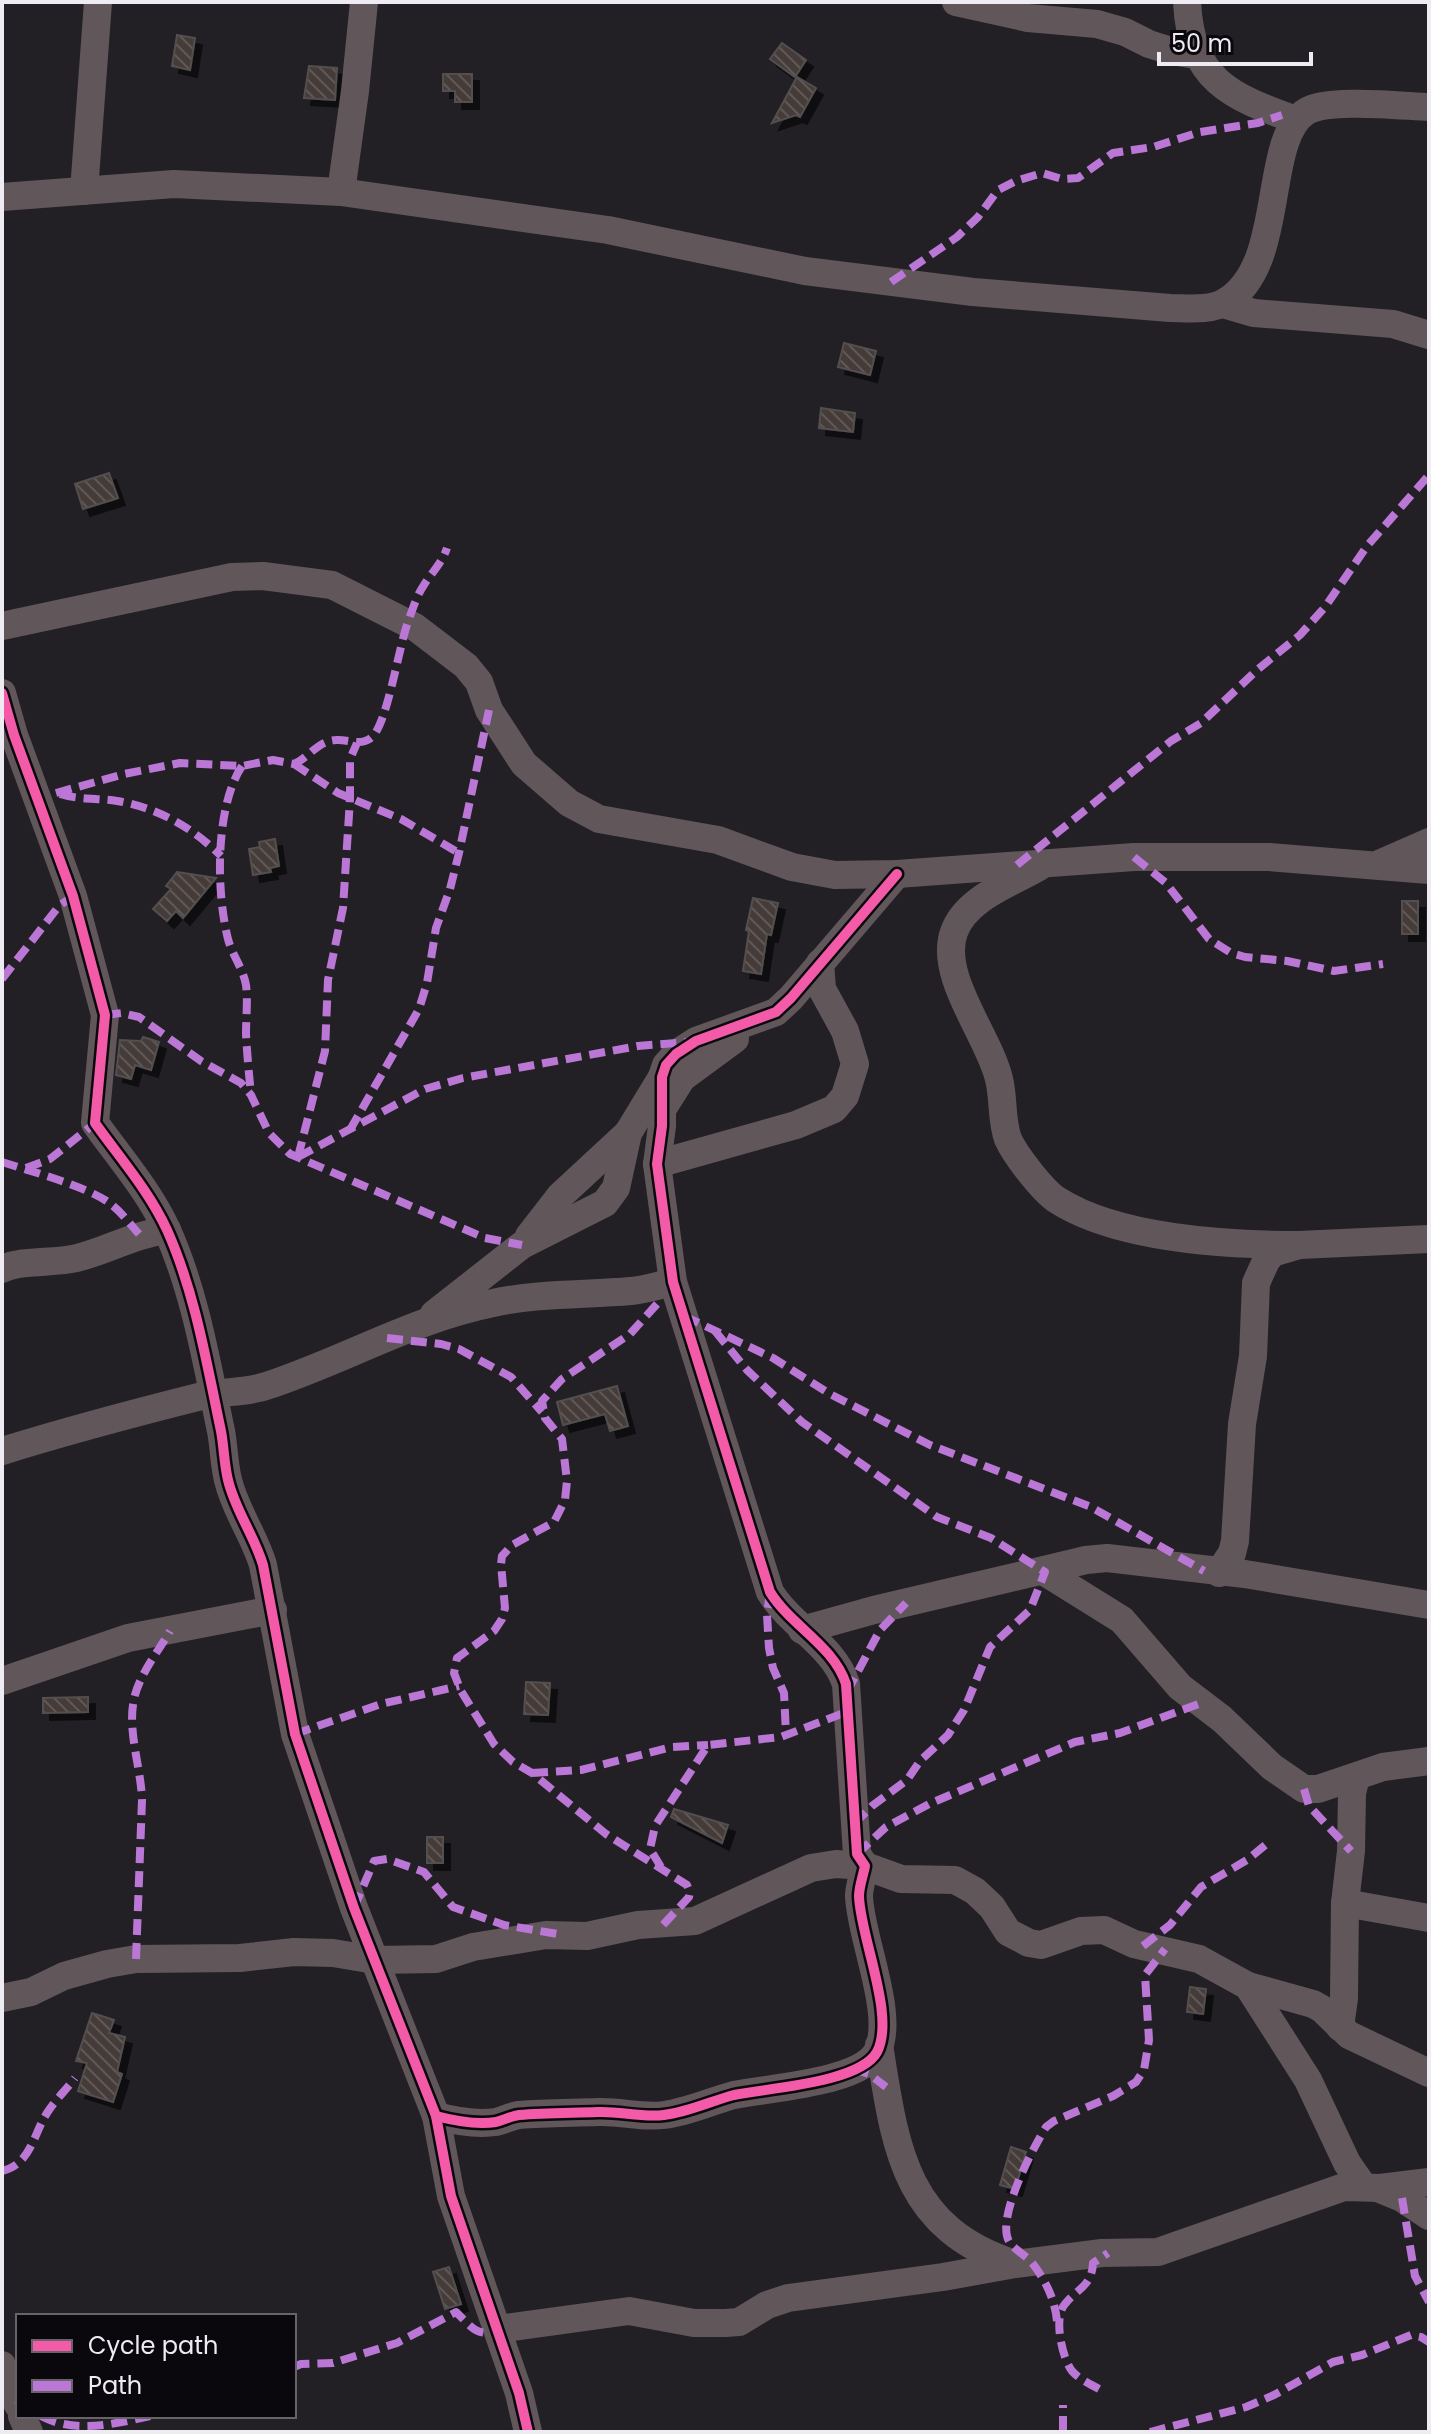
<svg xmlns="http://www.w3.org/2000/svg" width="1431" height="2434" font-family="Poppins,sans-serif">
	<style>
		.building { fill: url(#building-back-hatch); stroke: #534f50; stroke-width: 2; filter: url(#shadow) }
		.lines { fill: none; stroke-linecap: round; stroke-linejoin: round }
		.minor { stroke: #61575a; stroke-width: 28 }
		.quiet { stroke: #ba77d6; stroke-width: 8; stroke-dasharray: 16 8; stroke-linecap: butt }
		.cycleway-casing { stroke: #0b080d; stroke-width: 15 }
		.cycleway { stroke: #f35aa7; stroke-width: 10 }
	</style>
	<defs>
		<pattern id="building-back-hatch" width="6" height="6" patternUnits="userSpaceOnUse" patternTransform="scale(2)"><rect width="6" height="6" fill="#443b38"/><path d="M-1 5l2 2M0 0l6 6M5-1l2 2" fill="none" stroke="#5f5855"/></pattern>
		<filter id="shadow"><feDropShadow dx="7" dy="7" stdDeviation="0" flood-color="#0009"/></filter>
	</defs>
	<rect width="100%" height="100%" fill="#232025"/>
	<!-- building -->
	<g class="building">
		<path d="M 177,35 L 195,38 L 190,70 L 172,66 Z"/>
		<path d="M 782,43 L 806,60 L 795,77 L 770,59 Z"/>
		<path d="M 309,66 L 337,68 L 335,100 L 304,98 Z"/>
		<path d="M 443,74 L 472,74 L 472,102 L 455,102 L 455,91 L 443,91 Z"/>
		<path d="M 797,77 L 816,88 L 800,117 L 796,115 L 772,123 Z"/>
		<path d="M 844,343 L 876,351 L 870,375 L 838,367 Z"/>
		<path d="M 821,408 L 855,413 L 853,432 L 819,428 Z"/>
		<path d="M 109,473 L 118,498 L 83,509 L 75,484 Z"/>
		<path d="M 275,839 L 279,866 L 270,868 L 271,872 L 253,875 L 249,849 L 260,847 L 259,842 Z"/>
		<path d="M 177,872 L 216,878 L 183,918 L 176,911 L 167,921 L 153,909 L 171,889 L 166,886 Z"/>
		<path d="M 753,898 L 778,903 L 771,935 L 767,934 L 761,974 L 743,971 L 749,931 L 746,930 Z"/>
		<rect x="1402" y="901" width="16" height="33"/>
		<path d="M 143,1037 L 159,1042 L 151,1070 L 135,1065 L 131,1079 L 116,1075 L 120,1040 L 141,1041 Z"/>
		<path d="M 617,1386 L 628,1426 L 610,1431 L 605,1414 L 563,1425 L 557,1402 Z"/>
		<path d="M 526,1682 L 550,1683 L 548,1715 L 524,1714 Z"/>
		<path d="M 88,1697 L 88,1712 L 43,1713 L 43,1698 Z"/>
		<path d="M 674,1809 L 728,1825 L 722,1843 L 671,1817 Z"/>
		<rect x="427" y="1837" width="16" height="26"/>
		<path d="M 1190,1987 L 1206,1989 L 1203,2014 L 1187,2012 Z"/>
		<path d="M 92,2013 L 114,2020 L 109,2033 L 125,2037 L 117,2072 L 122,2074 L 113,2102 L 78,2091 L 87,2063 L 76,2061 Z"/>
		<path d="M 1011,2147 L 1026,2152 L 1015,2189 L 1000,2185 Z"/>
		<path d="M 449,2267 L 461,2304 L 445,2309 L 433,2272 Z"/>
	</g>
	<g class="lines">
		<!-- minor -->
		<g class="minor">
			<path d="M 956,2 L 1028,18 L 1097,24 L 1125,32 L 1149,44 L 1171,51 L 1196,55"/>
			<path d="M 1187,2 C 1191,80 1229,96 1296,120"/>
			<path d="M 84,191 L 98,2"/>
			<path d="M 341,192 L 355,91 L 364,2"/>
			<path d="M 2,197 L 174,184 L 341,192 L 608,230 L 805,271 L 973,292 L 1170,308 C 1187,308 1210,311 1225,302 C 1288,266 1261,138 1307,111 C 1329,98 1401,106 1429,107"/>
			<path d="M 1223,304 L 1254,313 L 1393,324 L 1429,335"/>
			<path d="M 2,626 L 232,577 L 263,576 L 332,585 L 415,627 L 466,666 L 479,682 L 489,710 L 524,764 L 569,803 L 599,819 L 718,840 L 792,867 L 835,875 L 897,874 L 1134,857 L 1269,857 L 1429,870"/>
			<path d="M 2,693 L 14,735 L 73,896 L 105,1015 L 95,1123 C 120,1158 149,1191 167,1230 C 195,1292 207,1365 221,1431 C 224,1447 224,1464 228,1480 C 235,1510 254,1535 263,1565 L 295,1734 L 354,1908 L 436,2116 L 451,2196 L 519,2393 L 528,2432"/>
			<path d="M 1381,863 L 1429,842"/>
			<path d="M 1039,867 C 1010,884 966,898 954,932 C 938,976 989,1036 999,1079 C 1004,1099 1001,1120 1008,1139 C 1015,1155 1043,1191 1057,1200 C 1118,1239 1228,1245 1299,1245"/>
			<path d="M 663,1108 L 682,1078 L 735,1039"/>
			<path d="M 657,1164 L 796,1125 L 834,1109 L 845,1096 L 855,1064 L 845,1031 L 822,989 L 820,963"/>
			<path d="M 529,1236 L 560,1196 L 628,1133"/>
			<path d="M 2,1269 C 25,1259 52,1264 77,1258 C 109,1250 132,1235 167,1230"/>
			<path d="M 434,1314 L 522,1245 L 605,1203 L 616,1188 L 628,1133 L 662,1077"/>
			<path d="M 2,1451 C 70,1430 138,1412 206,1395 C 226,1391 246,1393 266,1386 C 343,1361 413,1319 493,1303 C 538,1293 585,1295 631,1291 C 645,1290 659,1285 673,1282"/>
			<path d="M 1045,1572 L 1122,1620 L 1180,1687 L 1222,1719 L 1272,1767 L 1304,1789 L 1318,1789 L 1383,1767 L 1429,1761"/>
			<path d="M 1219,1573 L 1232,1553 L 1235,1541 L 1242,1424 L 1253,1356 L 1256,1283 L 1266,1261 L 1272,1253 L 1299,1245 L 1429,1239"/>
			<path d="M 802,1630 L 874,1610 L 1086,1560 L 1107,1558 L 1245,1574 L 1429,1605"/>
			<path d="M 2,1681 L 128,1638 L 273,1610"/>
			<path d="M 1345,1903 L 1429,1918"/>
			<path d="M 1248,1986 L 1308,2080 L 1347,2163 L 1363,2186"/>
			<path d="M 2,1998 L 31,1992 L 64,1976 L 107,1964 L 136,1959 L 240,1958 L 294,1952 L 333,1953 L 375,1960 L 436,1959 L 473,1947 L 546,1935 L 587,1936 L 638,1925 L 695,1921 L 811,1868 L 836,1864 L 865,1866 L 901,1879 L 955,1880 L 975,1891 L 992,1907 L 1008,1932 L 1029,1943 L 1041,1945 L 1081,1931 L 1104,1930 L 1134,1944 L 1199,1959 L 1248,1986 L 1313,2004 L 1322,2009 L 1349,2035 L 1429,2073"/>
			<path d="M 1340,2027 L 1344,1998 L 1345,1903 L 1351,1851 L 1352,1793 L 1356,1777"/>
			<path d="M 879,2045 C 895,2145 903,2227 1012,2263"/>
			<path d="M 436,2116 C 455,2121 476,2125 496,2122 C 504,2120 511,2116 519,2115 C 545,2113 572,2113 598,2112 C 620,2111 642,2118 664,2115 C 689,2112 711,2101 734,2095 C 767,2088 860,2083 877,2052 C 896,2016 860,1937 859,1896 C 859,1887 863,1876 865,1866 L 857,1854 L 846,1684 C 834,1646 791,1626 770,1592 L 673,1282 L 657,1164 L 662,1126 L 662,1077 L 666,1065 L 676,1054 L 696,1041 L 776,1012 L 791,998 L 897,874"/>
			<path d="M 1380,2189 L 1402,2198 L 1429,2216"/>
			<path d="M 498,2329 L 629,2311 L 694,2323 L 725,2323 L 739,2322 L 767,2305 L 788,2298 L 943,2277 L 1015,2264 L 1102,2253 L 1158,2252 L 1344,2187 L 1380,2188 L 1429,2182"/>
			<path d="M 2,2365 L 9,2388 L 18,2405"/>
			<path d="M 22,2416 L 29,2432"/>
		</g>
		<!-- quiet -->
		<g class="quiet">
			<path d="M 891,282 L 957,237 L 978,217 L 998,190 L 1016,181 L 1042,173 L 1062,179 L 1078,178 L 1113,153 L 1153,147 L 1200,132 L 1258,123 L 1282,115"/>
			<path d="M 294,764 L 338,793 L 401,819 L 459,853"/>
			<path d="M 242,766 C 215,807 216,892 228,939 C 232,955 243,968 246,985 C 248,1001 246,1017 246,1034 C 247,1054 249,1074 251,1095"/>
			<path d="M 56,793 L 124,774 L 180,763 L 242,766 L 273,760 L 294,764 C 310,757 317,741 336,740 C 348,739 361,747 372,737 C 388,722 399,644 409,619 C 413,608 417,595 424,585 C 432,572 442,563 447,548"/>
			<path d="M 60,794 C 79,800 98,798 117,801 C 158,808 192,827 221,856"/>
			<path d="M 1134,857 L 1166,883 L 1209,939 L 1231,953 L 1245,957 L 1287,961 L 1334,971 L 1383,964"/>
			<path d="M 1017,865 L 1171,741 L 1201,723 L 1257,670 L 1300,635 L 1325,607 L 1367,546 L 1429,475"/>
			<path d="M 2,979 L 59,906 L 73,896"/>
			<path d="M 105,1015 L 122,1013 L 139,1017 L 201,1061 L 241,1083 L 251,1095 L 269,1133 L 290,1154 L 485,1238 L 522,1245"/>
			<path d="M 350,1130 L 419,1009 L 427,983 L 436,928 L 450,889 L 459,853 L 489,710"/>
			<path d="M 298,1157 L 325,1051 L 328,980 L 343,908 L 350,799 L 350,759 L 357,743"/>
			<path d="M 298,1157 L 425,1089 L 463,1078 L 638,1046 L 688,1042"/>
			<path d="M 2,1162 C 30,1171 85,1186 108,1202 C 120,1210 129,1223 139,1234"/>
			<path d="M 26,1168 L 50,1159 L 95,1123"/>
			<path d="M 657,1304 L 630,1334 L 562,1379 L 542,1401 L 545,1418 L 562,1439 L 567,1481 L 565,1500 L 554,1522 L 512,1545 L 502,1556 L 501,1564 L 505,1608 L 502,1619 L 494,1631 L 457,1658 L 454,1673 L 461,1691 L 494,1744 L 513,1762 L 532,1773 L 606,1834 L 687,1885 L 690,1892 L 689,1897 L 663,1925"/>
			<path d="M 684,1316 L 773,1358 L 830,1394 L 930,1445 L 1091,1507 L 1204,1571"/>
			<path d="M 715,1331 L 747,1370 L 802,1422 L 937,1517 L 991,1538 L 1045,1572 L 1030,1610 L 990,1647 L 964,1710 L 948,1735 L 920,1761 L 907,1780 L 872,1806 L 855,1823"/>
			<path d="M 387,1338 L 441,1344 L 459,1349 L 511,1377 L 542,1412"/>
			<path d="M 770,1592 L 767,1615 L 769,1648 L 773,1668 L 784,1693 L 786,1734"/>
			<path d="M 847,1692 L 880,1630 L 906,1603"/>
			<path d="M 295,1734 L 381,1704 L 459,1686"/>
			<path d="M 532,1773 L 581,1770 L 672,1747 L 708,1745"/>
			<path d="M 1304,1789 L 1309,1806 L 1351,1851"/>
			<path d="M 857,1854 L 886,1827 L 929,1804 L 1075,1742 L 1120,1733 L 1201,1703"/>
			<path d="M 661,1867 L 650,1849 L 655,1826 L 708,1745 L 781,1737 L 849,1711"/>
			<path d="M 354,1908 L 374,1861 L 387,1859 L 424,1872 L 453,1907 L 504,1925 L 564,1935"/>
			<path d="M 1143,1946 L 1170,1925 L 1201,1887 L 1247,1860 L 1269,1842"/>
			<path d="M 136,1959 L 142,1800 C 141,1767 127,1731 134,1699 C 139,1675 158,1652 170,1631"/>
			<path d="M 853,2069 L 869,2074 L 886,2087"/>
			<path d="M 2,2171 C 31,2164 33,2135 47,2113 C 55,2100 66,2090 75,2078"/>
			<path d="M 1402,2198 L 1415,2276 L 1429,2302"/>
			<path d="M 1057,2321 C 1055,2300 1046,2281 1033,2264 C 1027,2256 1016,2251 1010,2243 C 994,2221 1033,2148 1046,2127 L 1054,2121 L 1113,2096 L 1136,2082 L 1144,2070 L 1149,2040 L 1145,1975 L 1165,1949"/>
			<path d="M 294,2367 L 301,2364 L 333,2363 L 397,2343 L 456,2312 C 469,2324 478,2340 498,2329"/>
			<path d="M 1099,2389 C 1090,2384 1079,2379 1072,2371 C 1062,2358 1053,2317 1065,2304 C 1077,2289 1092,2286 1093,2263 L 1108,2253"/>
			<path d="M 16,2400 L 18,2401"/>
			<path d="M 41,2416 C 75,2434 114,2424 150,2416"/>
			<path d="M 1063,2432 L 1063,2405"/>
			<path d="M 1150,2432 L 1246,2407 L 1274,2395 L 1333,2362 L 1362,2355 L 1411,2335 L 1421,2337 L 1429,2342"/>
		</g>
		<!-- cycleway casing -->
		<g class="cycleway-casing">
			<g id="cycleway">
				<path d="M 2,693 L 14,735 L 73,896 L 105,1015 L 95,1123 C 120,1158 149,1191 167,1230 C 195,1292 207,1365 221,1431 C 224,1447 224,1464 228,1480 C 235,1510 254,1535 263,1565 L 295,1734 L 354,1908 L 436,2116 L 451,2196 L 519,2393 L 528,2432"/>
				<path d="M 436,2116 C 455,2121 476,2125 496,2122 C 504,2120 511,2116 519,2115 C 545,2113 572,2113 598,2112 C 620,2111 642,2118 664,2115 C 689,2112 711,2101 734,2095 C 767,2088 860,2083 877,2052 C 896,2016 860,1937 859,1896 C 859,1887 863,1876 865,1866 L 857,1854 L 846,1684 C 834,1646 791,1626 770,1592 L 673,1282 L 657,1164 L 662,1126 L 662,1077 L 666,1065 L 676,1054 L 696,1041 L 776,1012 L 791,998 L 897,874"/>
			</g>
		</g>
		<!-- cycleway -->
		<use href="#cycleway" class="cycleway"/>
	</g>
	<!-- border -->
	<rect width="1431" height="2434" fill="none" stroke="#efebf3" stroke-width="8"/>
	<!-- legend -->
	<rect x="16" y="2314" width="280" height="104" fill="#0b080d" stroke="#666369" stroke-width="2"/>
	<rect x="32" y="2340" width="40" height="12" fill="#f35aa7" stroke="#666369" stroke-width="2"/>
	<text x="88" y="2354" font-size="24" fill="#efebf3">Cycle path</text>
	<rect x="32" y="2380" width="40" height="12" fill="#ba77d6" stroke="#666369" stroke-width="2"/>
	<text x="88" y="2394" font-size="24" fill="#efebf3">Path</text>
	<!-- scale -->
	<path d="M1159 52v12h152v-12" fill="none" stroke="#efebf3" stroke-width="4"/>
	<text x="1171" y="52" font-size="24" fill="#efebf3" stroke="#0b080d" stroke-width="6" paint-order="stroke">50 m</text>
</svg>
